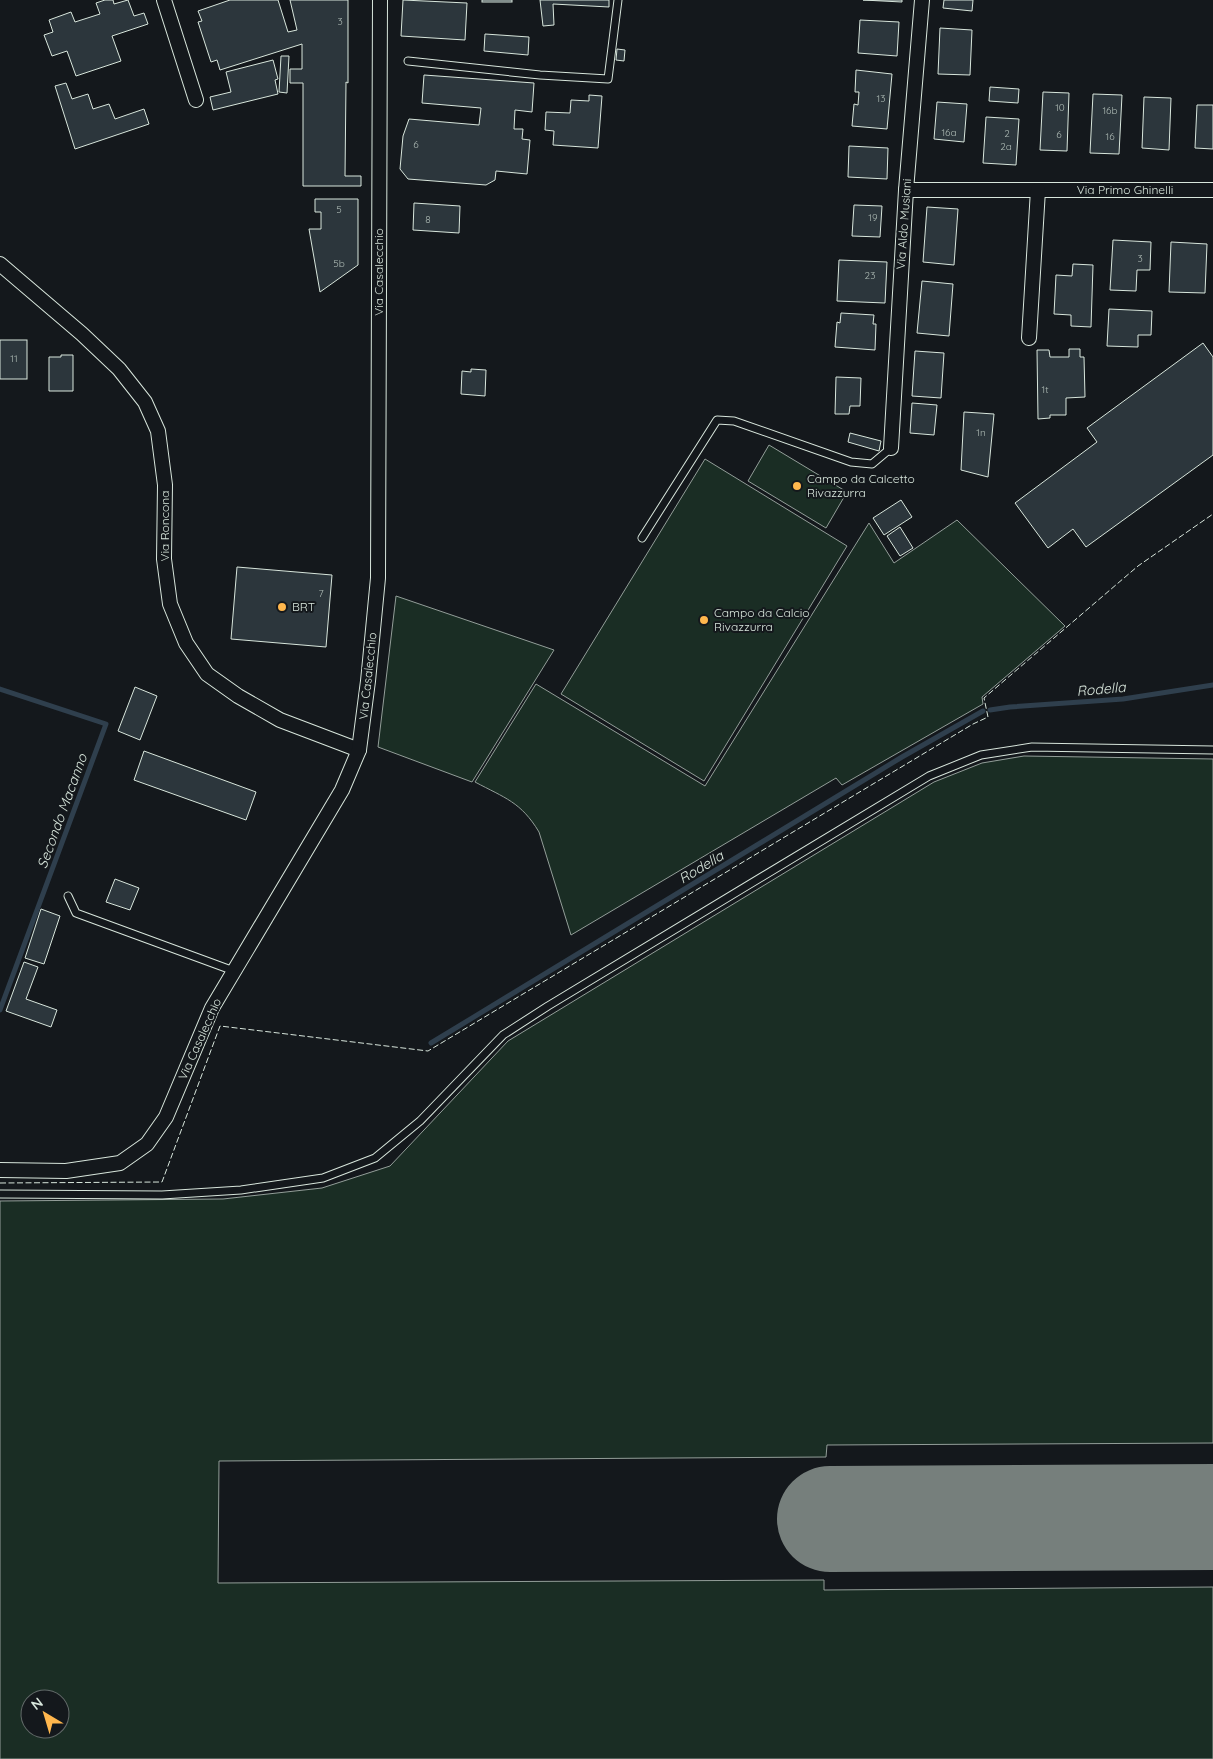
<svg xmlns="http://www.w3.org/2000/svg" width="1213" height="1759" font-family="Quicksand,sans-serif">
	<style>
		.green { fill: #1a2d24; stroke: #939e99; fill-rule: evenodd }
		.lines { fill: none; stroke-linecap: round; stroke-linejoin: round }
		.stream { stroke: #2f3f4d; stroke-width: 5 }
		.runway { stroke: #767f7c; stroke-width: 106 }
		.building { fill: #2c363c; stroke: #d8e6dc }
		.service-casing { stroke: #d8e6dc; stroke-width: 9 }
		.minor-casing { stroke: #d8e6dc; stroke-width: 16 }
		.service { stroke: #14181c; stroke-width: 7 }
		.minor { stroke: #14181c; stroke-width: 14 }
		.fence { stroke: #d8e6dc; stroke-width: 1; stroke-dasharray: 6 2.5; stroke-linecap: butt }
		.poi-dot { fill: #ffb74d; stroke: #14181c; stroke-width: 2 }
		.labels { text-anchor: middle; stroke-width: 4; stroke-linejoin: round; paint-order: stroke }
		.number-label { font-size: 10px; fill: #adbab4 }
		.street-label { font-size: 12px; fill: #d8e6dc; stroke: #14181c }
		.poi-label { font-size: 12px; fill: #d8e6dc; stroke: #14181c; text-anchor: start }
		.water-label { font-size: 14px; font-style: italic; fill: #d8e6dc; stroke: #14181c }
	</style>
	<rect width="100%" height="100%" fill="#14181c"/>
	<!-- green -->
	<g class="green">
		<path d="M 769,445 L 847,492 L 826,528 L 748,481 Z"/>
		<path d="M 705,459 L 847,546 L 704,781 L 561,694 Z"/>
		<path d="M 957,520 L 1065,626 L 982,697 L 983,704 L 842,785 L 836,778 L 571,935 L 539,832 C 521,802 505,798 475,782 L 536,684 L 705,786 L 869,523 L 894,563 Z"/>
		<path d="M 396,596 L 554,650 L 472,782 L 378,747 Z"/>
		<path d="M 1024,756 L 1213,759 L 1213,1443 L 827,1445 L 826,1457 L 219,1461 L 218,1583 L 824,1580 L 824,1590 L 1213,1587 L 1213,1759 L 0,1759 L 0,1201 L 223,1199 L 322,1188 L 390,1166 L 508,1041 L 934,782 L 982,763 ZM 30,1699 L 60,1699 L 60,1729 L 30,1729 Z"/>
	</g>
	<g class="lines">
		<!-- stream -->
		<g class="stream">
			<path d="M 0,689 L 106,724 L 0,1010"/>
			<path d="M 990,710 L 1010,707 L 1123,699 L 1213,685"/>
			<path d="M 431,1043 L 902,757 L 983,711"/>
		</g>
		<!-- runway -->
		<path class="runway" d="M 830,1519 L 1213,1517"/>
	</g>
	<!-- building -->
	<g class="building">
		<path d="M 105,0 L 113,0 L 114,4 L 128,0 L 134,16 L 144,13 L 148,24 L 112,36 L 121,61 L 76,76 L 67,51 L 52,56 L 44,35 L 53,32 L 49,20 L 71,12 L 75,22 L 100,14 L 96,3 Z"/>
		<path d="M 230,0 L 278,0 L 288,32 L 297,30 L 290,0 L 348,0 L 348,83 L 346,82 L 345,176 L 361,176 L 361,186 L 303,186 L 303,83 L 290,83 L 290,69 L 302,69 L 302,44 L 220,70 L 217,60 L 211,62 L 198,22 L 202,21 L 198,11 Z"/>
		<path d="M 403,0 L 467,3 L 465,40 L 401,36 Z"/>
		<rect x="482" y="0" width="30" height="2"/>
		<path d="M 540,0 L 609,0 L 609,7 L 553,4 L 554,25 L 543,26 Z"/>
		<path d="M 863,0 L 902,0 L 902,2 Z"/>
		<path d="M 944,0 L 973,0 L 972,11 L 943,8 Z"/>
		<path d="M 860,20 L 899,22 L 897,56 L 858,53 Z"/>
		<path d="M 940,28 L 972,30 L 970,75 L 938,74 Z"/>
		<path d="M 485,34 L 529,37 L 528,55 L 484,51 Z"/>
		<path d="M 617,49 L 625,50 L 624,61 L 616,60 Z"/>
		<path d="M 281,56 L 289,56 L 287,93 L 279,92 Z"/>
		<path d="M 273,60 L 278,79 L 275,80 L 278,94 L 213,110 L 210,97 L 231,92 L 226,72 Z"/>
		<path d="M 856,70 L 892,74 L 887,129 L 852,126 L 854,104 L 858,105 L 859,92 L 855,92 Z"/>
		<path d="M 424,75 L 534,83 L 532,112 L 515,110 L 514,129 L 523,129 L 522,139 L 530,140 L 527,174 L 496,171 L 495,180 L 486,185 L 408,179 L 400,169 L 403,136 L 409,119 L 479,125 L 481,108 L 422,103 Z"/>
		<path d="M 66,83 L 72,99 L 88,94 L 93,109 L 109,104 L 115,119 L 144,109 L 149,124 L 75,149 L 55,86 Z"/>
		<path d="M 990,87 L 1019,89 L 1018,103 L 989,101 Z"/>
		<path d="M 1043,92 L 1069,93 L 1067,151 L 1040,150 Z"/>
		<path d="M 1093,94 L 1122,95 L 1119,154 L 1090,153 Z"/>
		<path d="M 589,95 L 602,96 L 598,148 L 553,145 L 554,131 L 545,130 L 546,112 L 570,113 L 571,100 L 589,101 Z"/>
		<path d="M 1144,97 L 1171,98 L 1169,150 L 1142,148 Z"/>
		<path d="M 937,102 L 967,104 L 964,142 L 934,139 Z"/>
		<path d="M 1197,105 L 1213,105 L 1213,149 L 1195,148 Z"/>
		<path d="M 986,117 L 1019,119 L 1016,165 L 983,163 Z"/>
		<path d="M 849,146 L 888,148 L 887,179 L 848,177 Z"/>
		<path d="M 315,199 L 358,199 L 358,265 L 320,292 L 309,229 L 321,229 L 321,212 L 315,212 Z"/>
		<path d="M 414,203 L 460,206 L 459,233 L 413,230 Z"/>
		<path d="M 854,205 L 882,206 L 880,237 L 852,236 Z"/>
		<path d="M 927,207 L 958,209 L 954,265 L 923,262 Z"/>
		<path d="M 1113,240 L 1151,242 L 1150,270 L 1137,270 L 1136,291 L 1110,290 Z"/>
		<path d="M 1171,242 L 1207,244 L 1205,293 L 1169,292 Z"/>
		<path d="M 839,260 L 887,262 L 885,303 L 837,301 Z"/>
		<path d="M 1073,264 L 1093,265 L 1091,327 L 1071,326 L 1071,315 L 1054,314 L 1056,275 L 1072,276 Z"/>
		<path d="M 922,281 L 953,284 L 949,336 L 917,333 Z"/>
		<path d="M 1109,309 L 1152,311 L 1151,335 L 1138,335 L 1138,347 L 1107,346 Z"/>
		<path d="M 841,313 L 874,315 L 873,324 L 876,324 L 875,350 L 835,347 L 837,322 L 840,323 Z"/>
		<rect x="0" y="340" width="27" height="39"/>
		<path d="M 1203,343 L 1213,357 L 1213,455 L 1086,547 L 1073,529 L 1048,548 L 1015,503 L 1097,442 L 1087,428 Z"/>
		<path d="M 1069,349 L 1080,349 L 1080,357 L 1084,357 L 1085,397 L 1066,398 L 1066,415 L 1050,415 L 1050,418 L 1038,419 L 1037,350 L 1049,350 L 1050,357 L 1069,357 Z"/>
		<path d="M 915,351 L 944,353 L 941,398 L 912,396 Z"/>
		<path d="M 61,355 L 73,355 L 73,391 L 49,391 L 49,357 L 61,357 Z"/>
		<path d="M 471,369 L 486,370 L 485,396 L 461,394 L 462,371 L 471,372 Z"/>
		<path d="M 836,377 L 861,378 L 860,406 L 850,406 L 849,414 L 835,414 Z"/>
		<path d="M 912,403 L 937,405 L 934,435 L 910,433 Z"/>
		<path d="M 964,412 L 994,414 L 988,477 L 961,470 Z"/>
		<path d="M 850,433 L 881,441 L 879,451 L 848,442 Z"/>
		<path d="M 901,500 L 912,517 L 884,535 L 873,518 Z"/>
		<path d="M 900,527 L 913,548 L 900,556 L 887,536 Z"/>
		<path d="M 237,567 L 332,575 L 326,647 L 231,639 Z"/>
		<path d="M 135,687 L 157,696 L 140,740 L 118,731 Z"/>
		<path d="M 144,751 L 256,792 L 246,820 L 134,780 Z"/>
		<path d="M 115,879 L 139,888 L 130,910 L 106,902 Z"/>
		<path d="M 41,909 L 60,916 L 44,964 L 25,958 Z"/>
		<path d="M 24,962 L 38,967 L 26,999 L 57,1010 L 51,1027 L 6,1011 Z"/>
	</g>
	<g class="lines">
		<!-- service casing -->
		<g class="service-casing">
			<g id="service">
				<path d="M 408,61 L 540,75 L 608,79 L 618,0"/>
				<path d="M 642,538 L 717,420 L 734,421 L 851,462 L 872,464 L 891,448"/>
				<path d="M 68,896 L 76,913 L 234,971"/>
				<path d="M 0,1194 L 162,1195 L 241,1190 L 323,1178 L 375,1158 L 420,1121 L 503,1035 L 548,1006 L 929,776 L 981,755 L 1032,747 L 1213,750"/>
			</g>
		</g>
		<!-- minor casing -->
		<g class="minor-casing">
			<g id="minor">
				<path d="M 164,0 L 196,100"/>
				<path d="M 906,190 L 1213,190"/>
				<path d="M 0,264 L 82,334 L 119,369 L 145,402 L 158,431 L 165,485 L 164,559 L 170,604 L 186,643 L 207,674 L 238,696 L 280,720 L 359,750"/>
				<path d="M 1029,338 L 1038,190"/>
				<path d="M 891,448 L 906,190 L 922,0"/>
				<path d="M 0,1170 L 66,1171 L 120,1163 L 147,1144 L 166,1117 L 212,1008 L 342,790 L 359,750 L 368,681 L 378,578 L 380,0"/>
			</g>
		</g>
		<!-- service -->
		<use href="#service" class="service"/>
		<!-- minor -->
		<use href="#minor" class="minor"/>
		<!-- fence -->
		<path class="fence" d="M 0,1183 L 162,1182 L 220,1026 L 428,1051 L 973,724 L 988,717 L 984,698 L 1138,566 L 1213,514"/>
	</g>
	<!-- markers -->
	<g class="poi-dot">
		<circle cx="797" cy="486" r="5"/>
		<circle cx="282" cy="607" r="5"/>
		<circle cx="704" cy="620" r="5"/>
	</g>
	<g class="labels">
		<!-- number labels -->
		<g class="number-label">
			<text x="340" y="25">3</text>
			<text x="881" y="102">13</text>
			<text x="1060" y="111">10</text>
			<text x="1110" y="114">16b</text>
			<text x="949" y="136">16a</text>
			<text x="1007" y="137">2</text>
			<text x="1059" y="138">6</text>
			<text x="1110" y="140">16</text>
			<text x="416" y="148">6</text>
			<text x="1006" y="150">2a</text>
			<text x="339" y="213">5</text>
			<text x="873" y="221">19</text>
			<text x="428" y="223">8</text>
			<text x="1140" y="262">3</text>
			<text x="339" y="267">5b</text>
			<text x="870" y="279">23</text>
			<text x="14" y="362">11</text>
			<text x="1045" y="393">1t</text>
			<text x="981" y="436">1n</text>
			<text x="321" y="597">7</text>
		</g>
		<!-- street labels -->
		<g class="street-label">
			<text x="1125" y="194">Via Primo Ghinelli</text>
			<text transform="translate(904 224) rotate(-86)" y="4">Via Aldo Musiani</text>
			<text transform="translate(379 272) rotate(-90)" y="4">Via Casalecchio</text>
			<text transform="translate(165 526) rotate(-90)" y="4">Via Roncona</text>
			<text transform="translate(368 676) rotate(-84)" y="4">Via Casalecchio</text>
			<text transform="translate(200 1039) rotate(-66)" y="4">Via Casalecchio</text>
		</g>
		<!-- poi labels -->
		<g class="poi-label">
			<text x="807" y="483">Campo da Calcetto<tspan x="807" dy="14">Rivazzurra</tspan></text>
			<text x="292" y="611">BRT</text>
			<text x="714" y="617">Campo da Calcio<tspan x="714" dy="14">Rivazzurra</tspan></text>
		</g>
		<!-- water labels -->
		<g class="water-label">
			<text transform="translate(1101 689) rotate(-5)" y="5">Rodella</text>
			<text transform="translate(62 811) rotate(-70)" y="5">Secondo Macanno</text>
			<text transform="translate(701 867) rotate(-31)" y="5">Rodella</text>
		</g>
	</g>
	<!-- north arrow -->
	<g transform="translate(45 1714) rotate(322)"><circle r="24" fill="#14181c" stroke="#626a69"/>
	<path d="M0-4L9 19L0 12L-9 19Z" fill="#ffb74d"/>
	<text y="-8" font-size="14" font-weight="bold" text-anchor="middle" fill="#d8e6dc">N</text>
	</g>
</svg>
